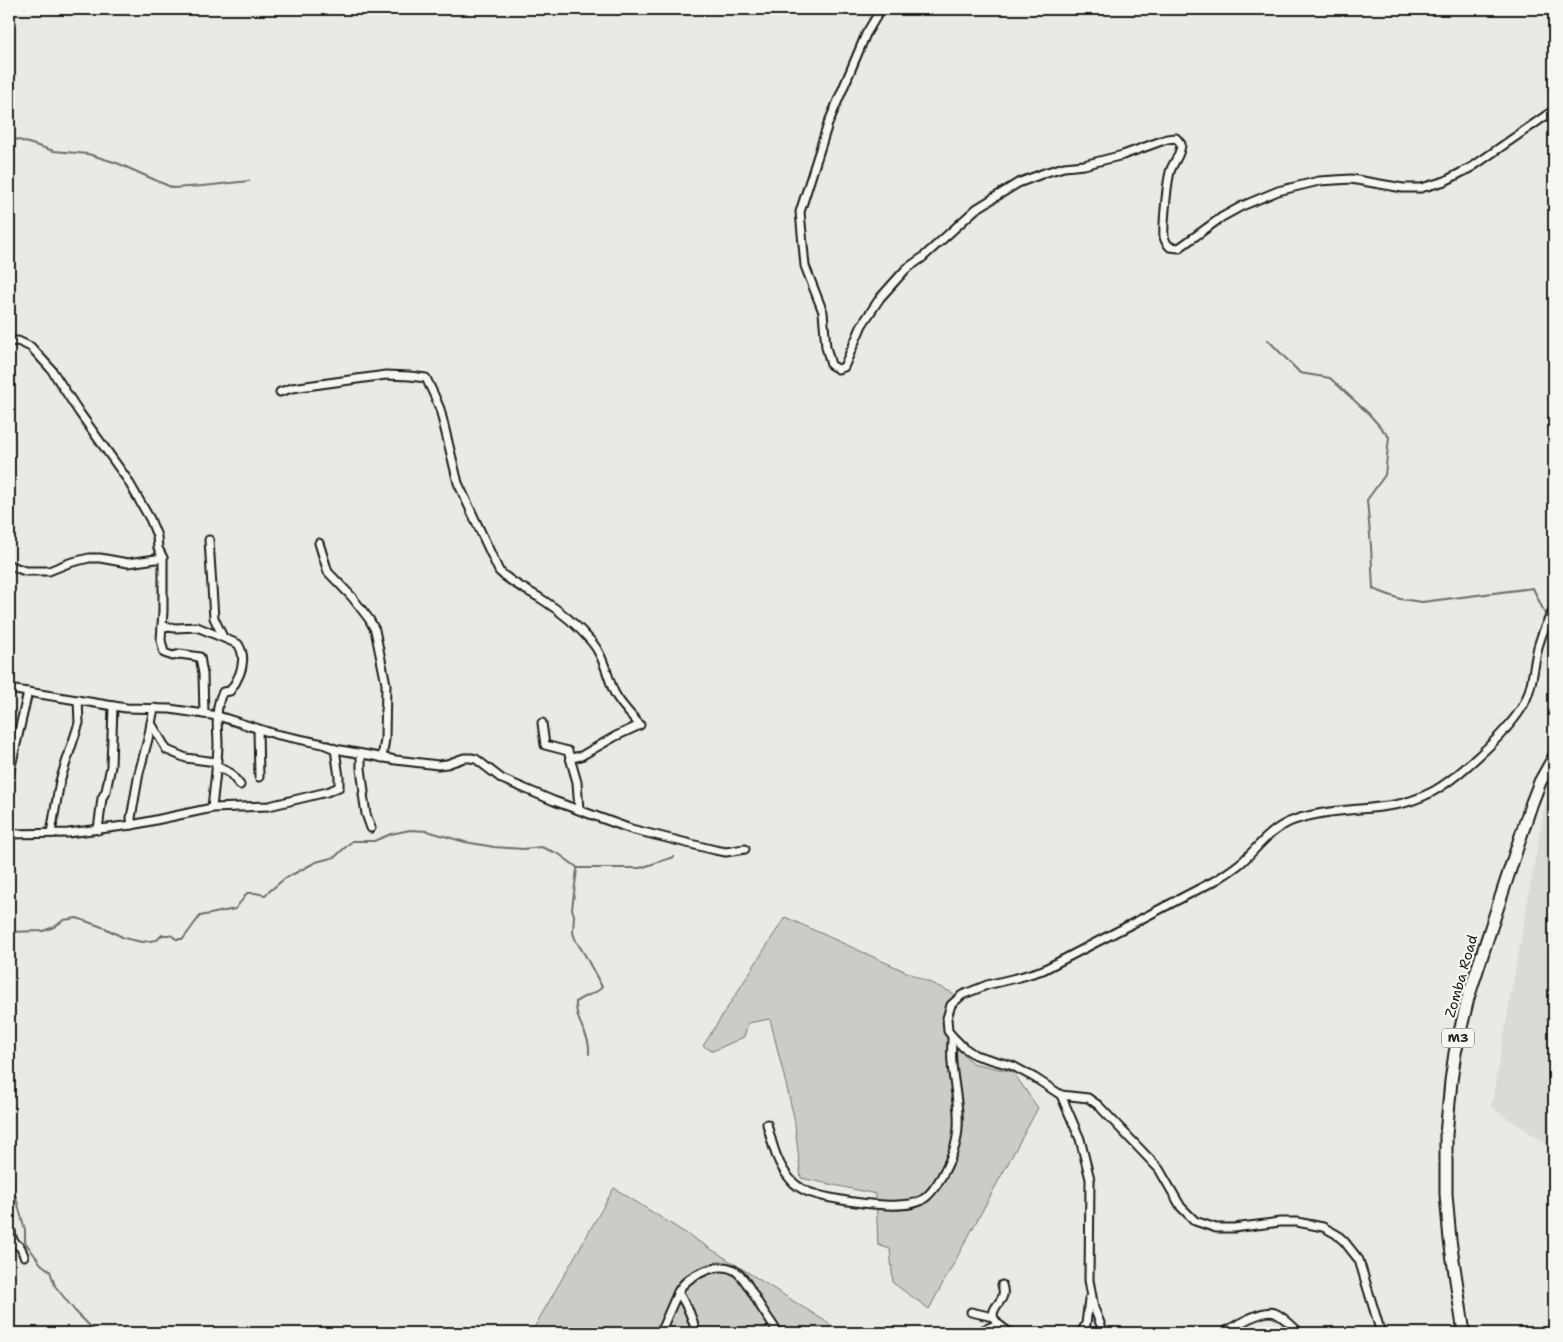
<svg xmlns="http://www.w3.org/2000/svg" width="1563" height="1342" font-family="'Shantell Sans',sans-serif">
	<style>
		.built { fill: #dadad6 }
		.green { fill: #cbcbc7; stroke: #747472 }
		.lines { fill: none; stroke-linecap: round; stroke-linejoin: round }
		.stream { stroke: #6d6d6c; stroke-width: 2 }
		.minor-casing { stroke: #1c1c1c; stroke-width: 11 }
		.trunk-casing { stroke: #1c1c1c; stroke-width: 15 }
		.minor { stroke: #f6f6f2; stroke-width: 7 }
		.trunk { stroke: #f6f6f2; stroke-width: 11 }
		.labels { text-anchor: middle; stroke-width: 4.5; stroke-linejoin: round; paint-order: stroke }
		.shield { fill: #f6f6f2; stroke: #5d5d5c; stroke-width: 1 }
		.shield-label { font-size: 12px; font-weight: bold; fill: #1c1c1c }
		.street-label { font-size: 14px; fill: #1c1c1c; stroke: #f6f6f2 }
	</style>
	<rect width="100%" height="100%" fill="#e9e9e5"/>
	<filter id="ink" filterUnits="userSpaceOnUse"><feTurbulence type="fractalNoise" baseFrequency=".02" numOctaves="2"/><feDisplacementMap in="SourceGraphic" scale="10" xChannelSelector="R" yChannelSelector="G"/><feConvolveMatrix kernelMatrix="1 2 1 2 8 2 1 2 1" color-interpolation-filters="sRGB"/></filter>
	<g filter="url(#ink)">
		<!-- built -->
		<path class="built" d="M 1554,798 L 1554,1153 L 1544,1142 L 1491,1107 L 1545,804 Z"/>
		<!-- green -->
		<g class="green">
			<path d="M 785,917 L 953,993 L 948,1038 L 972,1063 L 1013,1072 L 1038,1108 L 929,1309 L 893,1283 L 890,1249 L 878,1245 L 876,1194 L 801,1178 L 794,1117 L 770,1019 L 748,1023 L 744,1037 L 713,1051 L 703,1046 Z"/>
			<path d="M 614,1188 L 844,1333 L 531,1333 Z"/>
		</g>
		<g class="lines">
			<!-- stream -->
			<g class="stream">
				<path d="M 9,137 L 54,151 L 88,154 L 117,163 L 173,188 L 203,186 L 249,181"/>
				<path d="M 1268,340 L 1300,373 L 1330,378 L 1369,414 L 1389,437 L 1385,475 L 1367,500 L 1371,546 L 1373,589 L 1400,599 L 1422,602 L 1533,588 L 1546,616"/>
				<path d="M 1550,623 L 1554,629"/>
				<path d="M 577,869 L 572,909 L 574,915 L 573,933 L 576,941 L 585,955 L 602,987 C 596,995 583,995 576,1002 C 575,1024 591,1034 589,1054"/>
				<path d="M 9,932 L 43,931 L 54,927 L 64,920 L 77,918 L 105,928 L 124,938 L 142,942 L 157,940 L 162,935 L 171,935 L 176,939 L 183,939 L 200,916 L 235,909 L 243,899 L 247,893 L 255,893 L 265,895 L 284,879 L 316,862 L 335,857 L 352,841 L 374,841 L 391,834 L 410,830 L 427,831 L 465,842 L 494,847 L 523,849 L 541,847 L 559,854 L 578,868 L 640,868 L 674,857"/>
				<path d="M 9,1173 L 25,1230 L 25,1242 L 41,1264 L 50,1271 L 55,1286 L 75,1311 L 97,1333"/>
			</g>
			<!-- minor casing -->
			<g class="minor-casing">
				<g id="minor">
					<path d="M 881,9 L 866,34 L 828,124 L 800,212 L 805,266 L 823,312 L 826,347 L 831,365 L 838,369 L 844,367 L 862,325 L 880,298 L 906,269 L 922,258 L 976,209 L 1018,183 L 1047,172 L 1064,167 L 1084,165 L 1123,155 L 1167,139 L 1176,138 L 1181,144 C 1181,154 1175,160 1171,169 C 1167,179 1163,226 1164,237 C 1165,241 1167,244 1170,247 L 1179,248 L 1222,217 L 1242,206 L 1278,191 L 1319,181 L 1351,179 L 1403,188 L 1421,188 L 1445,181 L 1472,167 L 1554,110"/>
					<path d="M 9,342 L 18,341 L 31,347 L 51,369 L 79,412 L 127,479 L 150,519 L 157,536 L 158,548 L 163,558 L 163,611 L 161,640 L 164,653 L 173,656 L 180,654 L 200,657 L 203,674 L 204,714"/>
					<path d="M 280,392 L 292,388 L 386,375 L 410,376 L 426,378 L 435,397 L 440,409 L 458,483 L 499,571 C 512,584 528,590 543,600 C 560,611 577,625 590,640 C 603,654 607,675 614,692 C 620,704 631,715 640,725 L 616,736 L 581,756 L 571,758"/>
					<path d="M 209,540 L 214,618 L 223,637"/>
					<path d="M 319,543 L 328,572 L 352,597 L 369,619 L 375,630 L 386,684 L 385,739 L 382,758"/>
					<path d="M 9,565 L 25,571 L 49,571 L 69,563 L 89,558 L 100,558 L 128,563 L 163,558"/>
					<path d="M 162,626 L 175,628 L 197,627 L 238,644 C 248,659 240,677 230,691 L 223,692 C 214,707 218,729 218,746 C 217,767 214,788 212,808"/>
					<path d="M 9,689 L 126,708 L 170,709 L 218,716 L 275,734 L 323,744 L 335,749 L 396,760 L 438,765 L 447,764 L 464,758 L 471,758 L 476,759 L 502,779 L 554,801 L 631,829 L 715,850 L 726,852 L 745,849"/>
					<path d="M 151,723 L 167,750 L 186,758 L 216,762"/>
					<path d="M 542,723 L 545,745 L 568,751 L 577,782 L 579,810"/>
					<path d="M 258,729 L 259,777"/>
					<path d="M 361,755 L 361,768 L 364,792 L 363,794 L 366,814 L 371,828"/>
					<path d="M 216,766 L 230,773 L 240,785"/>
					<path d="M 9,775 L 28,692"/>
					<path d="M 132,825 L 131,818 L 139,773 L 148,739 L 154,708"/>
					<path d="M 98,830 L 102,798 L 106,791 L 111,766 L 113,706"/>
					<path d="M 51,833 L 60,781 L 79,723 L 78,700"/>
					<path d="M 9,834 L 68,833 L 132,825 L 212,808 L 269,806 L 327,792 L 339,787 L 339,777 L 335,749"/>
					<path d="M 1061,1095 L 1080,1139 L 1090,1179 L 1089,1280 L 1094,1308 L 1104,1333"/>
					<path d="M 767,1124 C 772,1143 777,1165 791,1180 C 795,1185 800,1188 806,1191 C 827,1200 903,1212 922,1200 C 936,1192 950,1162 955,1146 C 963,1118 954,1090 952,1063 C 951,1054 952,1045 952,1036"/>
					<path d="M 9,1222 L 13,1241 L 21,1248 L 24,1256"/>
					<path d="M 971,1312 L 993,1317 L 998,1324 L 1010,1333"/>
					<path d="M 993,1317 C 992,1303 1008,1302 1002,1285"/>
					<path d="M 660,1333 L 678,1292"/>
					<path d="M 696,1333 C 693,1318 687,1305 678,1292 C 683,1282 694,1275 705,1271 C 737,1257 745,1281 759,1304 C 765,1314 772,1323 778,1333"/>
					<path d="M 977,1333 L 988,1328 L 998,1324"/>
					<path d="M 1081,1333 L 1086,1324 L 1089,1299"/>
					<path d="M 1223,1333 C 1233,1327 1263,1308 1275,1313 C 1284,1317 1293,1327 1300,1333"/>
					<path d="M 1381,1333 L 1359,1260 L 1344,1241 L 1336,1234 L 1323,1227 L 1297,1222 L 1280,1222 L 1234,1228 L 1216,1228 L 1195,1221 L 1181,1207 L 1159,1169 L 1098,1105 L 1088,1098 L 1061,1095 L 1035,1078 L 1013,1066 L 975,1055 L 963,1047 L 952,1036 L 948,1031 L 947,1018 L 951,1005 L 962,995 L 987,985 L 1020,977 L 1043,970 L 1218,879 C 1227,873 1235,868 1243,861 C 1258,847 1269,831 1289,822 C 1321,809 1359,811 1394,805 C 1406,803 1418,799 1430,793 C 1456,780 1505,734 1521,709 C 1533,690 1533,668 1538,647 C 1542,633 1547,621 1554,609"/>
				</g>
			</g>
			<!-- trunk casing -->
			<g class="trunk-casing">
				<path id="trunk" d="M 1464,1333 L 1450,1240 L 1446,1194 L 1446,1135 L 1451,1081 L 1455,1053 L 1468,998 L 1531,805 L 1540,782 L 1554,757"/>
			</g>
			<!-- minor -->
			<use href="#minor" class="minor"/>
			<!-- trunk -->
			<use href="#trunk" class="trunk"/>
		</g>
	</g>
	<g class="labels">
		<!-- shield labels -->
		<rect class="shield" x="1442" y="1028.5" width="32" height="19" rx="4"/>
		<g class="shield-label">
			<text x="1458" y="1042">M3</text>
		</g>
		<!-- street labels -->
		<g class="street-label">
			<text transform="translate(1461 976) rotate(-74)" y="5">Zomba Road</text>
		</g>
	</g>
	<!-- margin -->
	<rect width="1563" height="1342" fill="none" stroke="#f6f6f2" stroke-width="30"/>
	<rect x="15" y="15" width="1533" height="1312" fill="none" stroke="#1c1c1c" stroke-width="2" filter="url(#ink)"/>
</svg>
